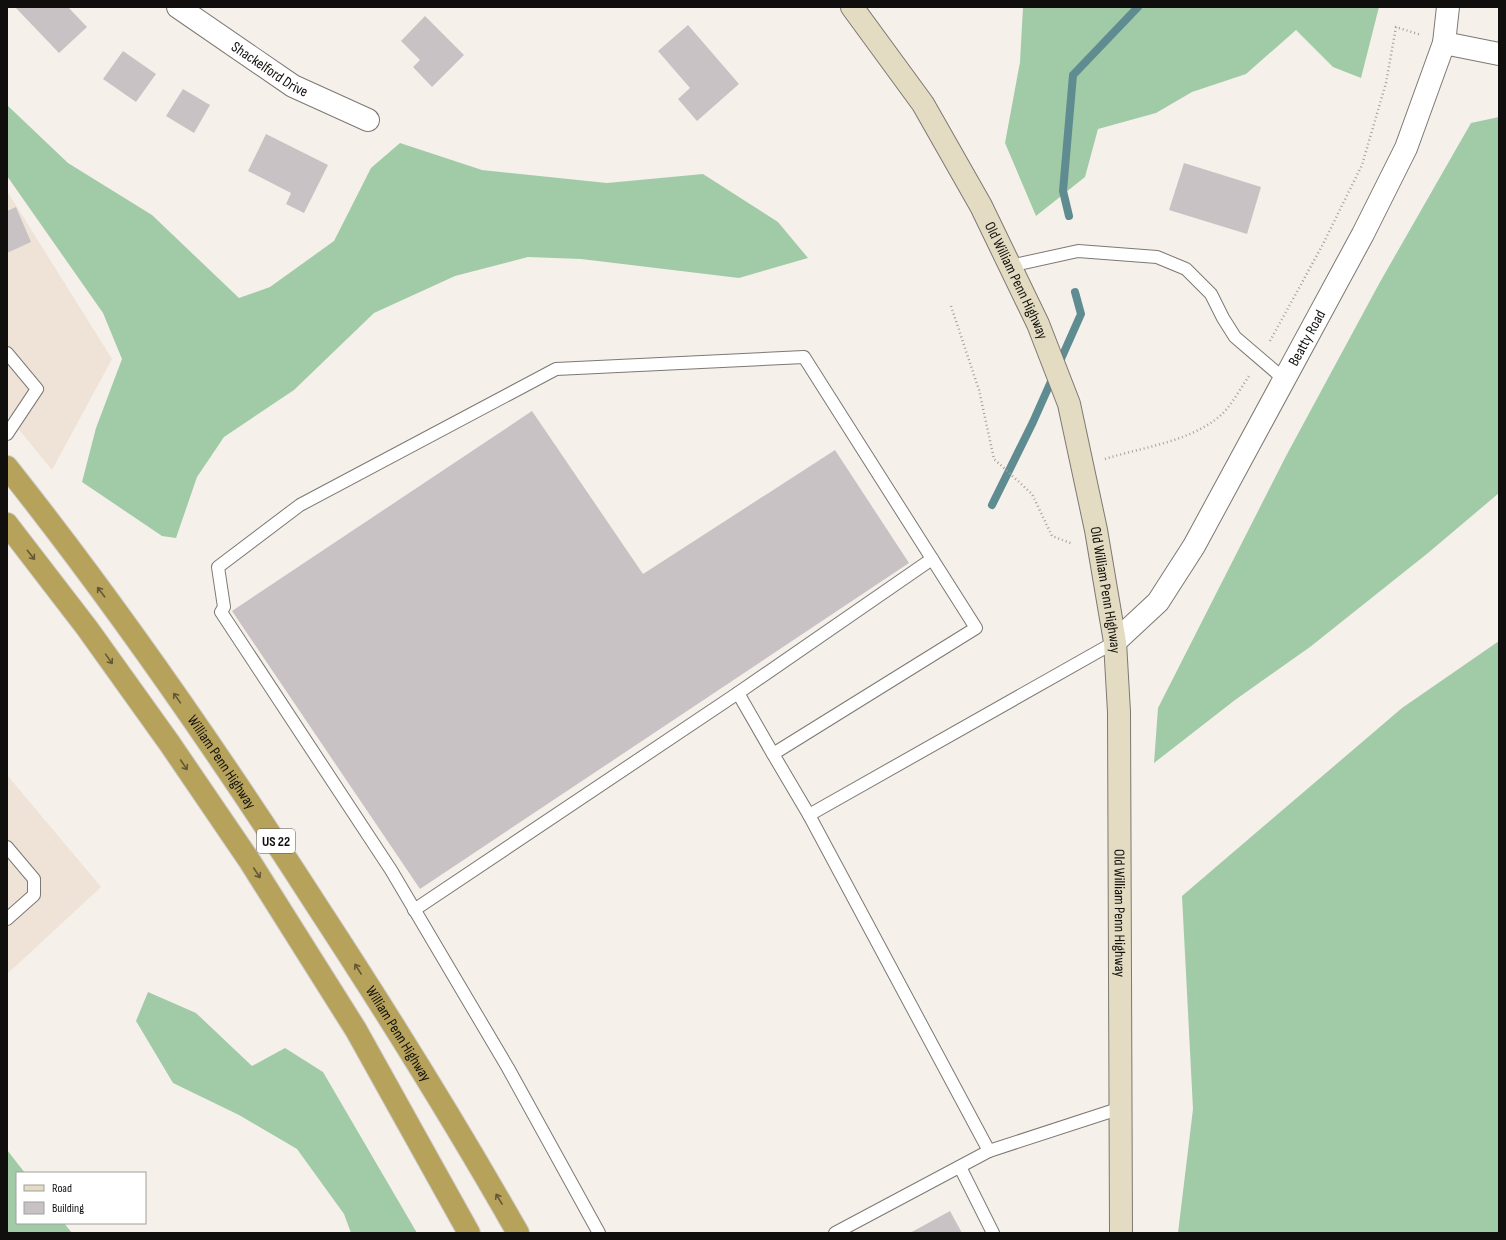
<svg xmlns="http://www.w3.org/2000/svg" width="1506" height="1240" font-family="'Sofia Sans Condensed',sans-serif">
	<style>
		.built { fill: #efe3d8 }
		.forest { fill: #a1cba7 }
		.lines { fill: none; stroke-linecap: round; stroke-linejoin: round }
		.stream { stroke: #5e8c91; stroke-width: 8 }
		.building { fill: #c9c2c5 }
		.service-casing { stroke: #7d7873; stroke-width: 14 }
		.minor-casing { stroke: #7d7873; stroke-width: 24 }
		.tertiary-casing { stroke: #7d7873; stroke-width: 24 }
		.secondary-casing { stroke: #7d7873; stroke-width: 24 }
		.trunk-casing { stroke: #cfcfcf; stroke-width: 24 }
		.path { stroke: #a5a09c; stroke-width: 2.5; stroke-dasharray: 1 3; stroke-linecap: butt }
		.service { stroke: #fff; stroke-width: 12 }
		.minor { stroke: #fff; stroke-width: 22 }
		.tertiary { stroke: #fff; stroke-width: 22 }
		.secondary { stroke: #e3dcc2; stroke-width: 22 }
		.trunk { stroke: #b6a25b; stroke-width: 22 }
		.oneway { stroke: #645834 }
		.labels { text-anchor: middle; stroke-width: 3.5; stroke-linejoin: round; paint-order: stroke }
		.shield { fill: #fff; stroke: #585756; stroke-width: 1 }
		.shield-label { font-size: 14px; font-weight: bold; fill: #110f0d }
		.street-label { font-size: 15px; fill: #110f0d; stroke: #fff }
	</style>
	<rect width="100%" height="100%" fill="#f6f0eb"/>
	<!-- built -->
	<g class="built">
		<path d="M 7,191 L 112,359 L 52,470 L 7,415 Z"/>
		<path d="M 7,775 L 101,887 L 7,974 Z"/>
	</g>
	<!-- forest -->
	<g class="forest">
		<path d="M 1023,7 L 1379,7 L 1361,78 L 1333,67 L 1296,30 L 1246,74 L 1192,92 L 1156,113 L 1098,129 L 1085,177 L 1036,216 L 1005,143 L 1020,62 Z"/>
		<path d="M 7,105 L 68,163 L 152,215 L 239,298 L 270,287 L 334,241 L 371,168 L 400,143 L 482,170 L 607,183 L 703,174 L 778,222 L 808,258 L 739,278 L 581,259 L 528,257 L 455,276 L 374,313 L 294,390 L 224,437 L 197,477 L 176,538 L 162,536 L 82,482 L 96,428 L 122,359 L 103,313 L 7,176 Z"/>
		<path d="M 1499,117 L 1499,493 L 1428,553 L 1310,647 L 1235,700 L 1154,763 L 1158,708 L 1286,456 L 1380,282 L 1471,123 Z"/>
		<path d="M 1499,641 L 1499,1233 L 1178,1233 L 1193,1109 L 1182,896 L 1402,708 Z"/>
		<path d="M 148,992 L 196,1013 L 252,1066 L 285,1048 L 323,1072 L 417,1233 L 351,1233 L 344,1214 L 297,1149 L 239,1115 L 173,1083 L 136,1021 Z"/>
		<path d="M 7,1150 L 25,1173 L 17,1173 L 17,1223 L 64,1223 L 72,1233 L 7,1233 Z"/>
	</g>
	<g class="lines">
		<!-- stream -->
		<g class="stream">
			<path d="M 1069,216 L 1063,191 L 1073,75 L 1138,7"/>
			<path d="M 992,505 L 1033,422 L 1081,314 L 1075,292"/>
		</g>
	</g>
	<!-- building -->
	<g class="building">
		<path d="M 15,7 L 68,7 L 87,27 L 59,53 Z"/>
		<path d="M 425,16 L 464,55 L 432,87 L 413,67 L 420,60 L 401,41 Z"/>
		<path d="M 688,25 L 739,84 L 697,121 L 678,99 L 690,88 L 658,51 Z"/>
		<path d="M 123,51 L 156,74 L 136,102 L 103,79 Z"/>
		<path d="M 183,89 L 210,105 L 194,133 L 166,116 Z"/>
		<path d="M 266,134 L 328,165 L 304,213 L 286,204 L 291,193 L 248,171 Z"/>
		<path d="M 1184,163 L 1261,187 L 1247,234 L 1169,210 Z"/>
		<path d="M 16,207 L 31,242 L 7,253 L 7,211 Z"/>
		<path d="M 532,411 L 643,574 L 835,450 L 909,563 L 420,889 L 232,611 Z"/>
		<path d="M 950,1211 L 962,1233 L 910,1233 Z"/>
	</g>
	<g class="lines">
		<!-- service casing -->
		<g class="service-casing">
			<g id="service">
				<path d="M 1010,266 L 1078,251 L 1157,257 L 1186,269 L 1211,294 L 1223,318 L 1235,337 L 1284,379"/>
				<path d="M 7,353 L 37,389 L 7,434"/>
				<path d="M 738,693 L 932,559"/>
				<path d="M 809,815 L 1115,642"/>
				<path d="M 7,847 L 34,879 L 34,895 L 7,919"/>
				<path d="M 414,910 L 738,693 L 773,754"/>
				<path d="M 989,1151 L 1121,1108"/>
				<path d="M 960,1167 L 993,1233"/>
				<path d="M 599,1233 L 508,1068 L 391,870 L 221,612 L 224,607 L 218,567 L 300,505 L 556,369 L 804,357 L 976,628 L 773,754 L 809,815 L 989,1151 L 835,1233"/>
			</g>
		</g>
		<!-- minor casing -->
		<g class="minor-casing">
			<g id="minor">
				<path id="s1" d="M 178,7 L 293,86 L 368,120"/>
			</g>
		</g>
		<!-- tertiary casing -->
		<g class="tertiary-casing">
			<g id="tertiary">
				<path d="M 1444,43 L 1499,54"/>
				<path id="s2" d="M 1115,642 L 1158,602 L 1194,546 L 1363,234 L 1406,148 L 1444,43 L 1448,7"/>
			</g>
		</g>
		<!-- secondary casing -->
		<g class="secondary-casing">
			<g id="secondary">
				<path id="s3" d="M 852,7 L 923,104 L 981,206 L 1038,324 L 1069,404 L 1096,530 L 1115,642 L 1119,712 L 1121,1233"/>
			</g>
		</g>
		<!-- trunk casing -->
		<g class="trunk-casing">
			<g id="trunk">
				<path id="s4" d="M 7,467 C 118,607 220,755 317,906 C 387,1013 455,1122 518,1233"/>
				<path d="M 7,524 L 87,628 L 170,744 L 249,860 L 356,1030 L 469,1233"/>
			</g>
		</g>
		<!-- path -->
		<g class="path">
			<path d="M 951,306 L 979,390 L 994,459 L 1032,494 L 1052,536 L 1073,544"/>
			<path d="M 1270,341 L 1322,246 L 1362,165 L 1386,83 L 1396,27 L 1421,35"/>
			<path d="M 1105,459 C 1143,447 1189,442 1220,416 C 1232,405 1240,389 1249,376"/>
		</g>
		<!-- service -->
		<use href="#service" class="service"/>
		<!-- minor -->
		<use href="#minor" class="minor"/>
		<!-- tertiary -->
		<use href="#tertiary" class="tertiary"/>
		<!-- secondary -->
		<use href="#secondary" class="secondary"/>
		<!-- trunk -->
		<use href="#trunk" class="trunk"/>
	</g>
	<!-- one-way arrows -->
	<defs><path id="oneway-shaft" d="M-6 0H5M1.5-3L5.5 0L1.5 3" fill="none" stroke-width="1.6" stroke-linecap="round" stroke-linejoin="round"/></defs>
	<g class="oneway">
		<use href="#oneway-shaft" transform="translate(31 555) rotate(52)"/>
		<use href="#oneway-shaft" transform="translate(101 592) rotate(-127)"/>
		<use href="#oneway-shaft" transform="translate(109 659) rotate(55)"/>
		<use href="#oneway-shaft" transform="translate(177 698) rotate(-125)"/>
		<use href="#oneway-shaft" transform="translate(184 765) rotate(56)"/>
		<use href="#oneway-shaft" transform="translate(257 873) rotate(57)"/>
		<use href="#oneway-shaft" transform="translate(358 969) rotate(-122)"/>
		<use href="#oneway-shaft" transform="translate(499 1199) rotate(-121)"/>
	</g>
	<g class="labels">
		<!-- shield labels -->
		<rect class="shield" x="257" y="829" width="38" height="24" rx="3"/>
		<g class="shield-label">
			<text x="276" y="846">US 22</text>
		</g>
		<!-- street labels -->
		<g class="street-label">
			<text dy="5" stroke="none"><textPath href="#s1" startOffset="111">Shackelford Drive</textPath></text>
			<text dy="5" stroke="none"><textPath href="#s3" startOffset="320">Old William Penn Highway</textPath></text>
			<text dy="5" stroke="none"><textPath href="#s2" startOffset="362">Beatty Road</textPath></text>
			<text dy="5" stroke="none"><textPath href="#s3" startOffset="644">Old William Penn Highway</textPath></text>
			<text dy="5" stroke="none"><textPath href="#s4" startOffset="365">William Penn Highway</textPath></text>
			<text dy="5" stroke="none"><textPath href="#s3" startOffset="968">Old William Penn Highway</textPath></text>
			<text dy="5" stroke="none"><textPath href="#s4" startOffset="689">William Penn Highway</textPath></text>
		</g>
	</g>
	<!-- border -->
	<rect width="1506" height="1240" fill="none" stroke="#110f0d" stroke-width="16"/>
	<!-- legend -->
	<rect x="16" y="1172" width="130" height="52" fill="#ffffff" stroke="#a09f9e"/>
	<rect x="24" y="1185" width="20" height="6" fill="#e3dcc2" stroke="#a09f9e"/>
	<text x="52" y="1192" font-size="12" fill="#110f0d">Road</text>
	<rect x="24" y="1202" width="20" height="12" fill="#c9c2c5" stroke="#a09f9e"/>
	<text x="52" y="1212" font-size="12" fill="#110f0d">Building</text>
</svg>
